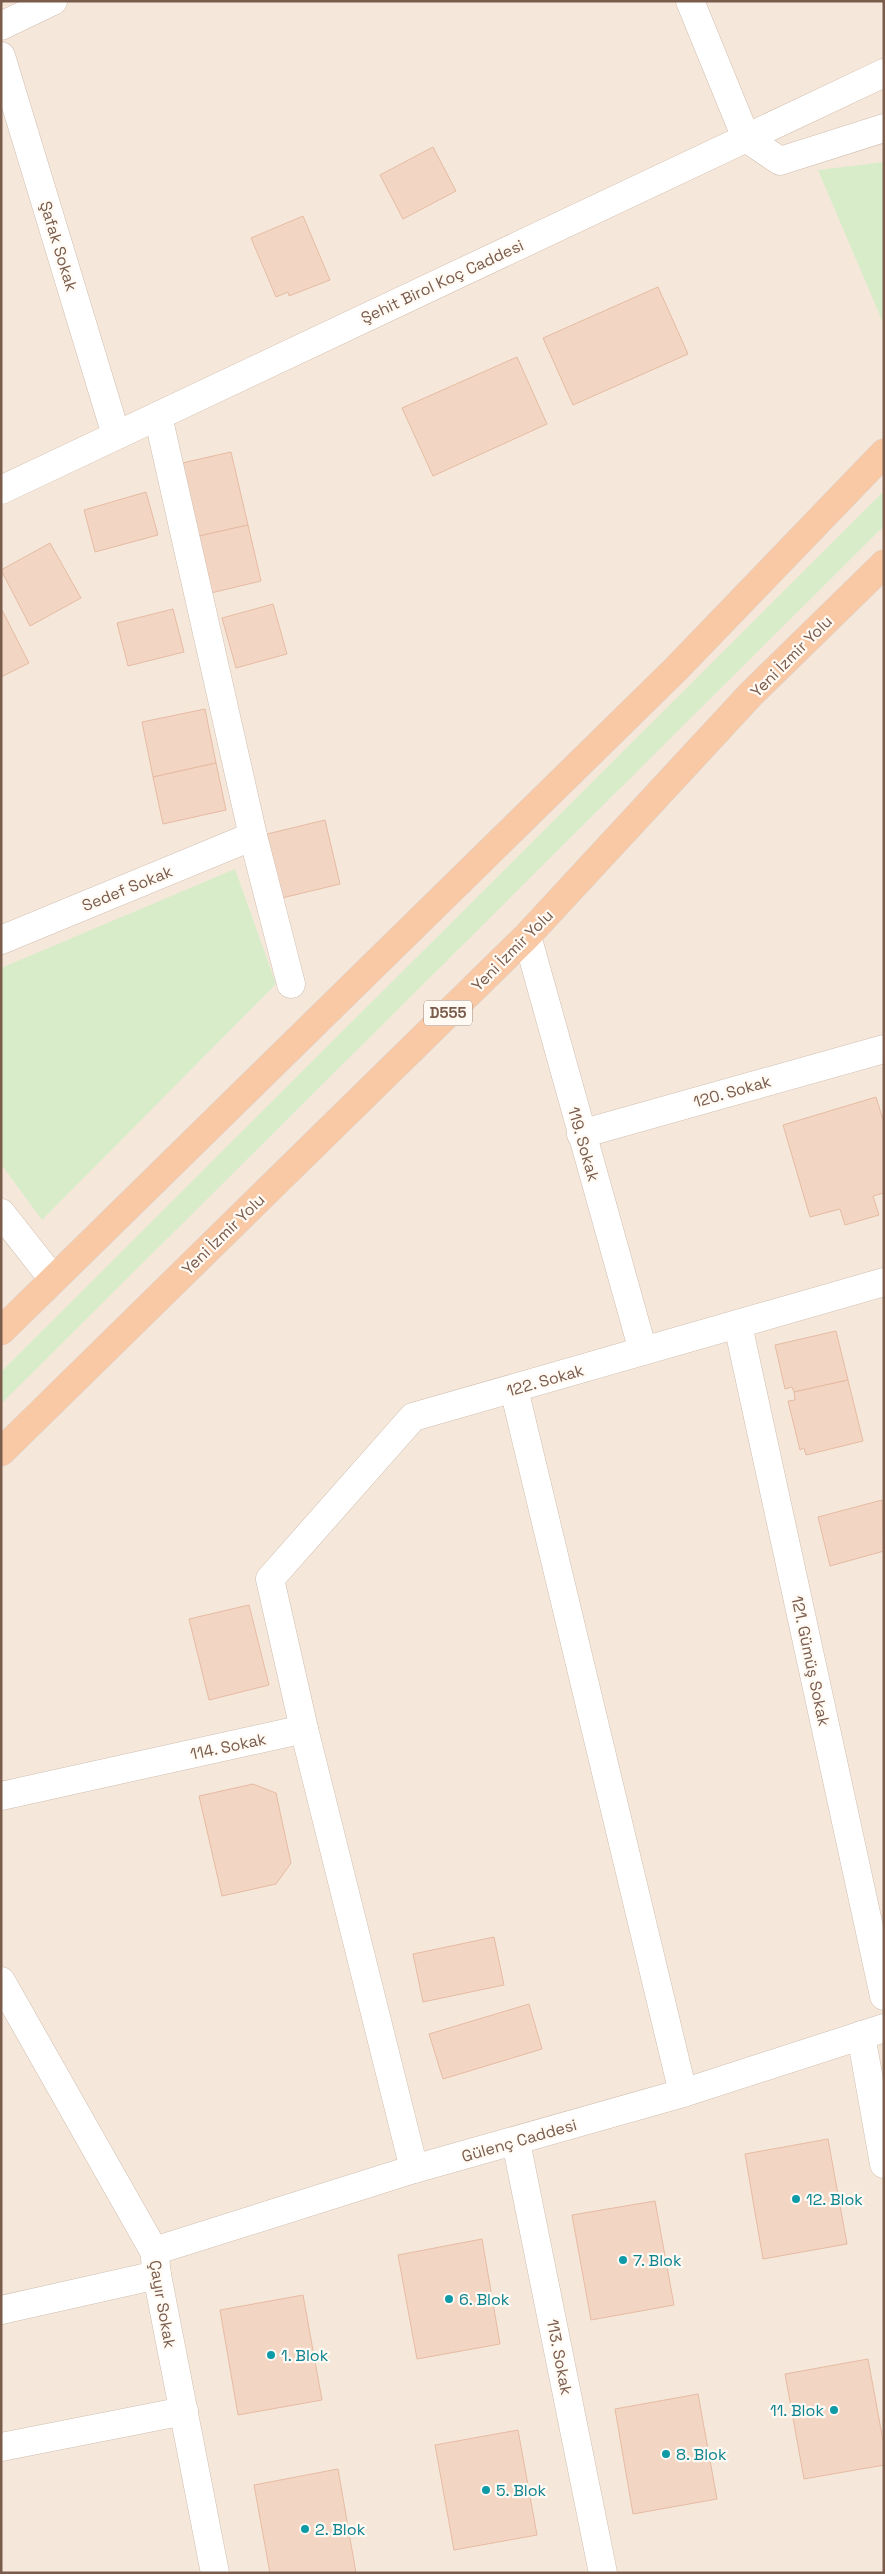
<svg xmlns="http://www.w3.org/2000/svg" width="885" height="2574" font-family="'Space Grotesk',sans-serif">
	<style>
		.residential { fill: #f5e8da }
		.green { fill: #d8ecc9 }
		.building { fill: #f3d5c3; stroke: #e6bba3 }
		.lines { fill: none; stroke-linecap: round; stroke-linejoin: round }
		.minor-casing { stroke: #d1beb0; stroke-width: 29 }
		.secondary-casing { stroke: #d6c0b0; stroke-width: 29 }
		.trunk-casing { stroke: #dad1cd; stroke-width: 29 }
		.minor { stroke: #fff; stroke-width: 28 }
		.secondary { stroke: #fff; stroke-width: 28 }
		.trunk { stroke: #f9c8a4; stroke-width: 28 }
		.culture-dot { fill: #0f9aa8; stroke: #fffaf3; stroke-width: 2 }
		.labels { text-anchor: middle; stroke-width: 4.5; stroke-linejoin: round; paint-order: stroke }
		.shield { fill: #fffaf3; stroke: #a28b7f; stroke-width: 1 }
		.shield-label { font-size: 15px; font-weight: bold; fill: #7a5c4d }
		.street-label { font-size: 16px; fill: #7a5c4d; stroke: #fffaf3 }
		.culture-label { font-size: 16px; fill: #0d838f; stroke: #fffaf3; text-anchor: start }
	</style>
	<rect width="100%" height="100%" fill="#fdf6ec"/>
	<!-- residential -->
	<rect class="residential" x="1" y="1" width="883" height="2572"/>
	<!-- green -->
	<g class="green">
		<path d="M 884,162 L 884,325 L 818,170 Z"/>
		<path d="M 884,491 L 884,526 L 1,1404 L 1,1372 Z"/>
		<path d="M 235,869 L 276,984 L 42,1220 L 1,1164 L 1,968 Z"/>
	</g>
	<!-- building -->
	<g class="building">
		<path d="M 433,147 L 456,191 L 403,219 L 380,175 Z"/>
		<path d="M 303,216 L 330,280 L 289,296 L 288,292 L 276,297 L 251,238 Z"/>
		<path d="M 658,287 L 688,354 L 573,405 L 543,338 Z"/>
		<path d="M 517,357 L 547,424 L 433,476 L 402,408 Z"/>
		<path d="M 231,452 L 248,525 L 199,536 L 182,463 Z"/>
		<path d="M 146,492 L 158,535 L 95,552 L 84,510 Z"/>
		<path d="M 248,525 L 261,581 L 211,593 L 199,536 Z"/>
		<path d="M 50,543 L 81,598 L 30,626 L 1,570 Z"/>
		<path d="M 273,604 L 287,654 L 236,668 L 222,618 Z"/>
		<path d="M 1,608 L 29,663 L 1,677 Z"/>
		<path d="M 173,609 L 184,652 L 128,666 L 117,623 Z"/>
		<path d="M 205,709 L 216,763 L 153,777 L 142,722 Z"/>
		<path d="M 216,763 L 226,810 L 163,824 L 153,777 Z"/>
		<path d="M 325,820 L 340,884 L 282,898 L 267,834 Z"/>
		<path d="M 876,1097 L 884,1123 L 884,1193 L 873,1196 L 879,1215 L 845,1225 L 840,1209 L 810,1217 L 783,1125 Z"/>
		<path d="M 836,1331 L 848,1380 L 794,1392 L 792,1387 L 785,1389 L 775,1345 Z"/>
		<path d="M 848,1380 L 863,1441 L 806,1455 L 804,1448 L 800,1450 L 788,1401 L 795,1400 L 794,1392 Z"/>
		<path d="M 882,1500 L 884,1551 L 830,1566 L 818,1517 Z"/>
		<path d="M 249,1605 L 269,1685 L 209,1700 L 189,1619 Z"/>
		<path d="M 253,1784 L 276,1793 L 291,1863 L 276,1884 L 222,1896 L 199,1796 Z"/>
		<path d="M 494,1937 L 504,1985 L 423,2002 L 413,1954 Z"/>
		<path d="M 529,2004 L 542,2049 L 443,2079 L 429,2034 Z"/>
		<path d="M 828,2139 L 847,2244 L 763,2259 L 745,2154 Z"/>
		<path d="M 655,2201 L 674,2305 L 591,2320 L 572,2215 Z"/>
		<path d="M 482,2239 L 500,2344 L 417,2359 L 398,2255 Z"/>
		<path d="M 303,2295 L 322,2400 L 238,2415 L 220,2310 Z"/>
		<path d="M 868,2359 L 884,2446 L 884,2465 L 804,2479 L 785,2374 Z"/>
		<path d="M 698,2394 L 717,2499 L 633,2514 L 615,2409 Z"/>
		<path d="M 518,2430 L 537,2535 L 454,2550 L 435,2445 Z"/>
		<path d="M 338,2469 L 356,2573 L 270,2573 L 254,2485 Z"/>
	</g>
	<g class="lines">
		<!-- minor casing -->
		<g class="minor-casing">
			<g id="minor">
				<path d="M 690,1 L 746,138 L 780,161 L 884,128"/>
				<path d="M 1,26 L 53,1"/>
				<path d="M 1,56 L 116,435"/>
				<path d="M 158,416 L 253,836 L 291,984"/>
				<path d="M 527,936 L 643,1351"/>
				<path d="M 1,940 L 253,836"/>
				<path d="M 581,1134 L 884,1049"/>
				<path d="M 1,1213 L 53,1279"/>
				<path d="M 738,1325 L 884,1996"/>
				<path d="M 514,1389 L 683,2093"/>
				<path d="M 304,1729 L 414,2169"/>
				<path d="M 1,1796 L 304,1729 L 270,1579 L 413,1417 L 884,1282"/>
				<path d="M 1,1981 L 154,2251 L 157,2275 L 215,2573"/>
				<path d="M 861,2035 L 884,2164"/>
				<path d="M 516,2142 L 603,2573"/>
				<path d="M 154,2251 L 414,2169 L 683,2093 L 884,2028"/>
				<path d="M 1,2310 L 157,2275"/>
				<path d="M 1,2447 L 184,2411"/>
			</g>
		</g>
		<!-- secondary casing -->
		<g class="secondary-casing">
			<path id="secondary" d="M 1,490 L 884,73"/>
		</g>
		<!-- trunk casing -->
		<g class="trunk-casing">
			<g id="trunk">
				<path d="M 1,1331 L 676,669 L 884,453"/>
				<path d="M 1,1452 L 527,936 L 751,694 L 884,564"/>
			</g>
		</g>
		<!-- minor -->
		<use href="#minor" class="minor"/>
		<!-- secondary -->
		<use href="#secondary" class="secondary"/>
		<!-- trunk -->
		<use href="#trunk" class="trunk"/>
	</g>
	<!-- markers -->
	<g class="culture-dot">
		<circle cx="796" cy="2199" r="5"/>
		<circle cx="623" cy="2260" r="5"/>
		<circle cx="449" cy="2299" r="5"/>
		<circle cx="271" cy="2355" r="5"/>
		<circle cx="834" cy="2410" r="5"/>
		<circle cx="666" cy="2454" r="5"/>
		<circle cx="486" cy="2490" r="5"/>
		<circle cx="305" cy="2529" r="5"/>
	</g>
	<g class="labels">
		<!-- shield labels -->
		<rect class="shield" x="424" y="1000.5" width="48" height="25" rx="4"/>
		<g class="shield-label">
			<text x="448" y="1018">D555</text>
		</g>
		<!-- street labels -->
		<g class="street-label">
			<text transform="translate(59 246) rotate(73)" y="6">Şafak Sokak</text>
			<text transform="translate(442 281) rotate(-25)" y="6">Şehit Birol Koç Caddesi</text>
			<text transform="translate(791 656) rotate(-45)" y="6">Yeni İzmir Yolu</text>
			<text transform="translate(127 888) rotate(-22)" y="6">Sedef Sokak</text>
			<text transform="translate(512 950) rotate(-45)" y="6">Yeni İzmir Yolu</text>
			<text transform="translate(732 1091) rotate(-16)" y="6">120. Sokak</text>
			<text transform="translate(584 1144) rotate(74)" y="6">119. Sokak</text>
			<text transform="translate(223 1234) rotate(-44)" y="6">Yeni İzmir Yolu</text>
			<text transform="translate(545 1380) rotate(-16)" y="6">122. Sokak</text>
			<text transform="translate(811 1661) rotate(78)" y="6">121. Gümüş Sokak</text>
			<text transform="translate(228 1746) rotate(-12)" y="6">114. Sokak</text>
			<text transform="translate(519 2140) rotate(-16)" y="6">Gülenç Caddesi</text>
			<text transform="translate(163 2304) rotate(80)" y="6">Çayır Sokak</text>
			<text transform="translate(560 2357) rotate(79)" y="6">113. Sokak</text>
		</g>
		<!-- culture labels -->
		<g class="culture-label">
			<text x="806" y="2205">12. Blok</text>
			<text x="633" y="2266">7. Blok</text>
			<text x="459" y="2305">6. Blok</text>
			<text x="281" y="2361">1. Blok</text>
			<text x="824" y="2416" text-anchor="end">11. Blok</text>
			<text x="676" y="2460">8. Blok</text>
			<text x="496" y="2496">5. Blok</text>
			<text x="315" y="2535">2. Blok</text>
		</g>
	</g>
	<!-- border -->
	<rect width="885" height="2574" fill="none" stroke="#7a5c4d" stroke-width="5"/>
</svg>
